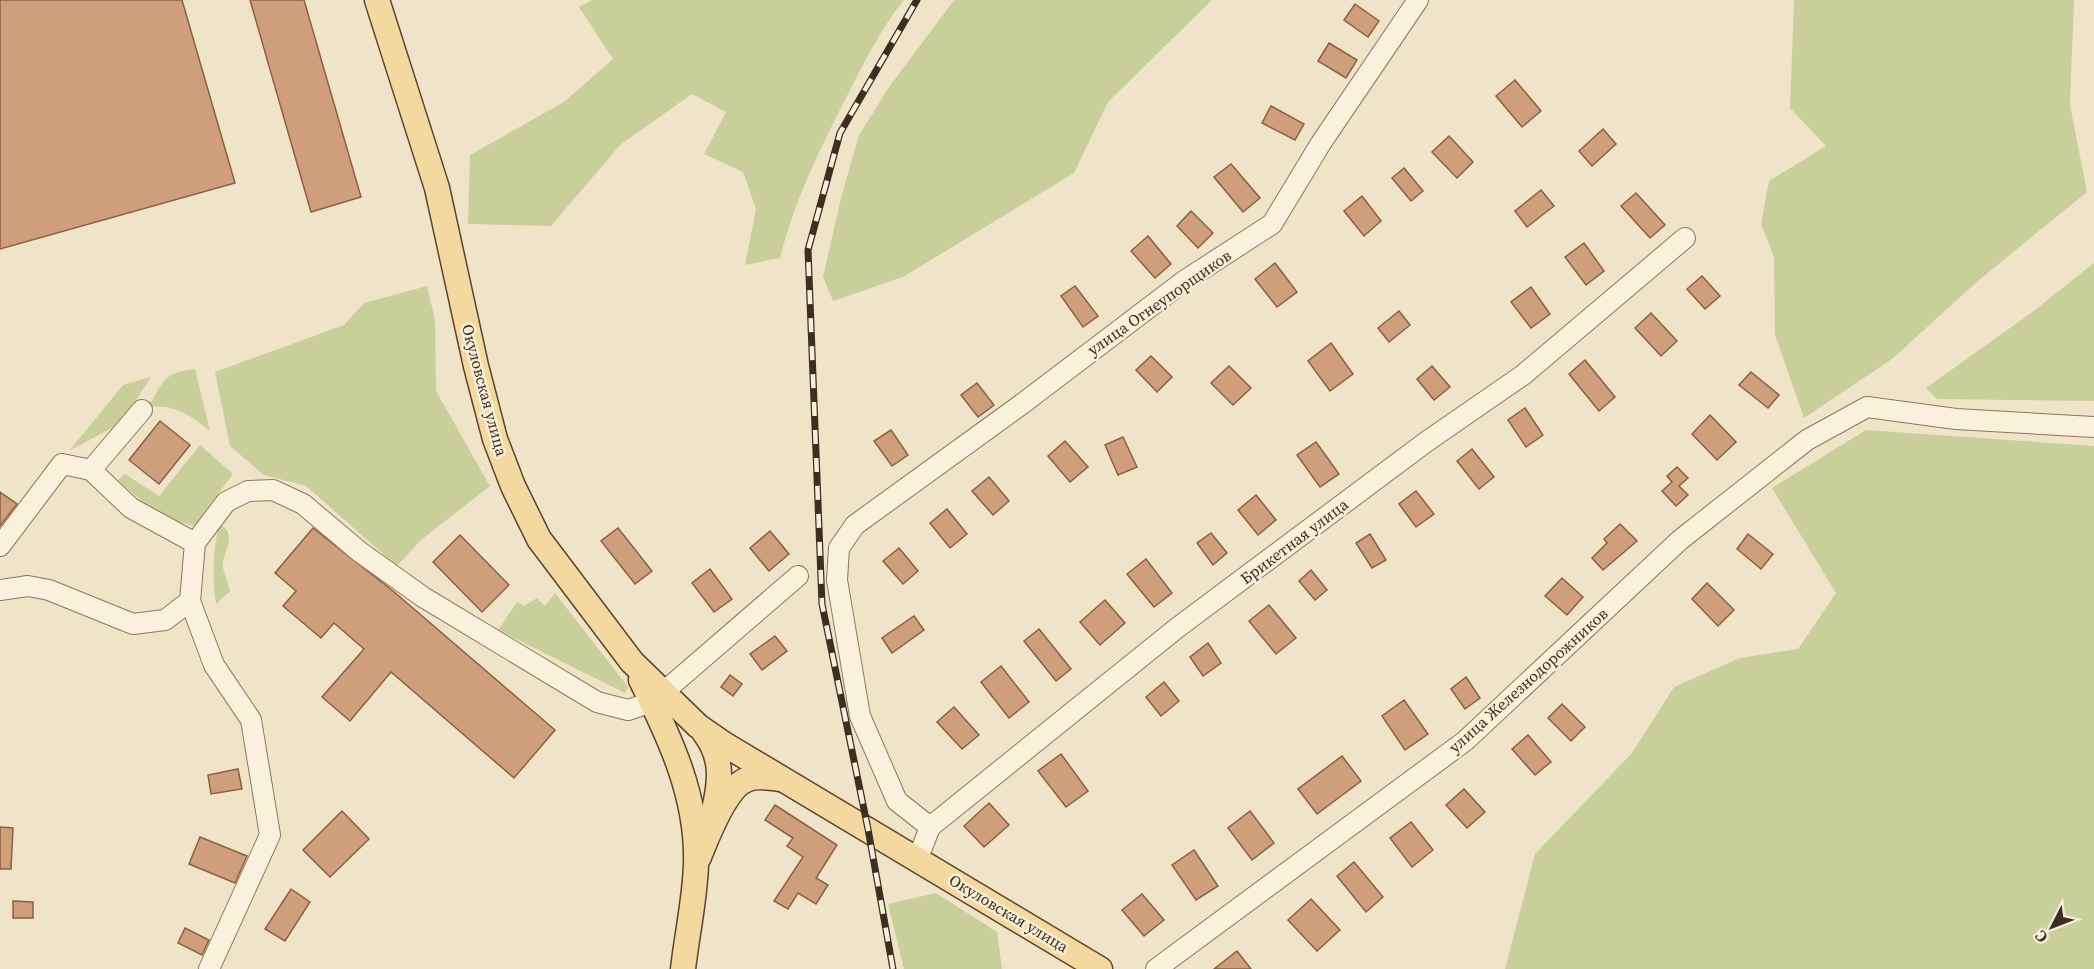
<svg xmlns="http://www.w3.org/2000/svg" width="2094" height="969" font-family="'Source Serif 4',serif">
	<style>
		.green { fill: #c9cf9b }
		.building { fill: #cf9f7d; stroke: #8d5f41; stroke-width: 1.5 }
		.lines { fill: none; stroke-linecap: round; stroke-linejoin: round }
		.minor-casing { stroke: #8d765c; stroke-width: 22 }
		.major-casing { stroke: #5b4430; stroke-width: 27 }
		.minor { stroke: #faf1dc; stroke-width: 20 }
		.major { stroke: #f3d9a0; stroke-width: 24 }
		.rail-casing { stroke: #3d2e20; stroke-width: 7 }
		.rail { stroke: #f7eed8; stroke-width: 4.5; stroke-dasharray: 14; stroke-linecap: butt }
		.labels { text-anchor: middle; stroke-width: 5; stroke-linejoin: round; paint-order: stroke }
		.street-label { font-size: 16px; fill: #3d2e20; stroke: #f7eed8 }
	</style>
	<rect width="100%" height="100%" fill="#f0e4c8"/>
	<!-- green -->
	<g class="green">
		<path d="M 592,0 L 904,0 C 882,27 866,59 850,90 C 821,147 796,196 780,258 L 745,265 L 756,209 L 743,172 L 704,154 L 726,112 L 692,94 L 620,145 L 551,226 L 468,224 L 470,155 L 564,102 L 613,59 L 579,7 Z"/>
		<path d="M 954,0 L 1212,0 L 1108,102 L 1074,173 L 903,277 L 833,301 L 823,277 L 841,198 L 859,135 L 889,87 Z"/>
		<path d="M 1794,0 L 2074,0 L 2070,105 L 2087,192 L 1979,280 L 1892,359 L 1804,418 L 1775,335 L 1774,257 L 1761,224 L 1769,181 L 1826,146 L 1790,108 Z"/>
		<path d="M 2094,263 L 2094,401 L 1937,399 L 1926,388 L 2031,313 Z"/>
		<path d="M 427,286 L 435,320 L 436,391 L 490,486 L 421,540 L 397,566 L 306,486 L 264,475 L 230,446 L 215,372 L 344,325 L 364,303 Z"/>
		<path d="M 195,369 L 210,431 C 191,416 175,404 149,407 C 162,382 164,372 195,369 Z"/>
		<path d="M 151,377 L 121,423 L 69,451 L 123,385 Z"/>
		<path d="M 1866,430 L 2094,446 L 2094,969 L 1505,969 L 1535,854 L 1632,753 L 1674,687 L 1740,658 L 1798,649 L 1836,593 L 1772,488 Z"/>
		<path d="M 200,445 L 233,474 L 194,526 L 160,517 L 118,480 L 125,474 L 159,496 Z"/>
		<path d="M 219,524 C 240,535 222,550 223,567 C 224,574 228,583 230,591 L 216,604 C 212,576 213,552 219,524 Z"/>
		<path d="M 555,593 L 628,687 L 625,693 L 498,630 L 517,602 L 524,606 L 537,598 L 545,606 Z"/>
		<path d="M 936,893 L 997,932 L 1002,969 L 904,969 L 888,904 Z"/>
	</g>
	<!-- building -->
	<g class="building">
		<path d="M 0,0 L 182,0 L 235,183 L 0,249 Z"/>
		<path d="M 250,0 L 304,0 L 361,197 L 311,212 Z"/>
		<path d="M 1355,4 L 1379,21 L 1368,37 L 1344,20 Z"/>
		<path d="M 1329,43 L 1357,60 L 1346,78 L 1318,61 Z"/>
		<path d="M 1515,80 L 1541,111 L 1522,127 L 1496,96 Z"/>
		<path d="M 1271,106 L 1304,124 L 1295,140 L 1262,123 Z"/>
		<path d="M 1603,129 L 1616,144 L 1592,166 L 1579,151 Z"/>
		<path d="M 1449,136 L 1473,162 L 1457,178 L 1432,152 Z"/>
		<path d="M 1231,164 L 1260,198 L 1243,212 L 1214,177 Z"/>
		<path d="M 1404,168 L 1423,191 L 1411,201 L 1392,178 Z"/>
		<path d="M 1541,190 L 1554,206 L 1527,227 L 1515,211 Z"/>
		<path d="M 1636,193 L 1665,225 L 1650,238 L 1621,206 Z"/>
		<path d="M 1362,196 L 1381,221 L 1364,236 L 1344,211 Z"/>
		<path d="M 1191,211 L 1213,233 L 1198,248 L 1177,226 Z"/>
		<path d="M 1148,236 L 1171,264 L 1155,278 L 1131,251 Z"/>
		<path d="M 1584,243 L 1604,271 L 1586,285 L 1565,257 Z"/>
		<path d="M 1275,263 L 1297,292 L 1277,307 L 1255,279 Z"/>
		<path d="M 1702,276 L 1720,296 L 1705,309 L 1687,289 Z"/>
		<path d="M 1075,286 L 1098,316 L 1083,327 L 1061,296 Z"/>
		<path d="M 1531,287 L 1550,314 L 1531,328 L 1511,302 Z"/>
		<path d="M 1399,311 L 1410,325 L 1389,342 L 1378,328 Z"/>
		<path d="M 1651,313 L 1677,341 L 1661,356 L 1635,328 Z"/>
		<path d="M 1331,343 L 1353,374 L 1330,391 L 1308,361 Z"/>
		<path d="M 1151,356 L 1172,377 L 1157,392 L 1136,370 Z"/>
		<path d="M 1585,360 L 1615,397 L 1599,411 L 1569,374 Z"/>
		<path d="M 1229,366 L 1251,388 L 1233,405 L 1211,383 Z"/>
		<path d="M 1432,366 L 1450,387 L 1434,400 L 1417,379 Z"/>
		<path d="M 1751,372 L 1779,395 L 1768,408 L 1739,385 Z"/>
		<path d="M 977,383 L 994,405 L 978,417 L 961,395 Z"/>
		<path d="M 1525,408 L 1543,435 L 1526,447 L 1508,420 Z"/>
		<path d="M 1710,415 L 1736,442 L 1717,460 L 1692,434 Z"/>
		<path d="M 160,421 L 190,445 L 159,484 L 129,460 Z"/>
		<path d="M 891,430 L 908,455 L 892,466 L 874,441 Z"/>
		<path d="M 1123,437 L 1137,467 L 1118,475 L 1105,445 Z"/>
		<path d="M 1065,441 L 1088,467 L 1070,482 L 1048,456 Z"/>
		<path d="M 1316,442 L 1339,474 L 1320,487 L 1297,455 Z"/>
		<path d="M 1472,449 L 1494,477 L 1479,489 L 1457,461 Z"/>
		<path d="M 1677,467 L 1688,478 L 1679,486 L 1688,495 L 1676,506 L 1662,491 L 1672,482 L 1667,476 Z"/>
		<path d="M 989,477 L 1009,501 L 993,515 L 972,491 Z"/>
		<path d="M 1416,491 L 1434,514 L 1416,527 L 1399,504 Z"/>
		<path d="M 0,492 L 17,504 L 0,526 Z"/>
		<path d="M 1256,495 L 1276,520 L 1258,535 L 1238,510 Z"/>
		<path d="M 947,509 L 967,534 L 950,548 L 930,523 Z"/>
		<path d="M 1620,524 L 1637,541 L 1603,570 L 1592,558 L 1607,543 L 1604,539 Z"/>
		<path d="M 313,528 L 393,591 L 555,730 L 514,778 L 391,672 L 350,721 L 322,697 L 364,649 L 334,623 L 321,638 L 283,606 L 296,591 L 275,573 Z"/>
		<path d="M 618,528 L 652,571 L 635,584 L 601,541 Z"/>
		<path d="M 770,531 L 789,554 L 769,571 L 750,548 Z"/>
		<path d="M 1211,533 L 1227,553 L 1213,565 L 1197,543 Z"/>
		<path d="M 1370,534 L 1386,560 L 1372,568 L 1356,543 Z"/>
		<path d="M 1748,534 L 1773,554 L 1761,569 L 1737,549 Z"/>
		<path d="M 460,535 L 509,585 L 482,612 L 433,562 Z"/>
		<path d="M 899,548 L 918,571 L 903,584 L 883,561 Z"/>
		<path d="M 1146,559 L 1172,593 L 1154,607 L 1127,574 Z"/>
		<path d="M 710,569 L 732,599 L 714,612 L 692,583 Z"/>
		<path d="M 1311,570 L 1327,590 L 1315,600 L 1299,581 Z"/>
		<path d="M 1562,578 L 1583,597 L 1567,615 L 1545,596 Z"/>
		<path d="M 1707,583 L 1734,610 L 1718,626 L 1692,599 Z"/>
		<path d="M 1105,600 L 1125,623 L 1100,645 L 1080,622 Z"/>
		<path d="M 1269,605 L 1296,638 L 1276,654 L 1249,621 Z"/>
		<path d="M 914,616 L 924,630 L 892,653 L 882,638 Z"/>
		<path d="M 1039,629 L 1071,669 L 1056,681 L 1024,641 Z"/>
		<path d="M 775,636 L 787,651 L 762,670 L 750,654 Z"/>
		<path d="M 1208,643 L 1221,663 L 1203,676 L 1190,657 Z"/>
		<path d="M 1001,666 L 1029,702 L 1009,718 L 981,682 Z"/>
		<path d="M 730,675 L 742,684 L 733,696 L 721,687 Z"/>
		<path d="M 1466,677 L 1480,698 L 1465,709 L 1451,689 Z"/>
		<path d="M 1164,682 L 1179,701 L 1161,716 L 1146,697 Z"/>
		<path d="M 1404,700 L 1428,734 L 1405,750 L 1382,716 Z"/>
		<path d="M 1562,704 L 1585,727 L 1571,741 L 1548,718 Z"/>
		<path d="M 954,707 L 979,735 L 962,749 L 937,722 Z"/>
		<path d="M 1528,735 L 1551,762 L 1535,775 L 1512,749 Z"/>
		<path d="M 1061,754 L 1088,791 L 1066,807 L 1038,771 Z"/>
		<path d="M 1342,756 L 1361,781 L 1317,814 L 1298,789 Z"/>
		<path d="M 238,769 L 242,789 L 211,794 L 208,775 Z"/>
		<path d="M 1464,789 L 1485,812 L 1467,828 L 1446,805 Z"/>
		<path d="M 989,803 L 1009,825 L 984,847 L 964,826 Z"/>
		<path d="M 775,805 L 837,845 L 816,878 L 828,885 L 816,904 L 798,893 L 788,909 L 774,901 L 803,857 L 787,846 L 793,838 L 765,820 Z"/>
		<path d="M 342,811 L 369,839 L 330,877 L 303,850 Z"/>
		<path d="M 1250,811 L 1274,843 L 1252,860 L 1228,828 Z"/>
		<path d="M 1411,822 L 1433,850 L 1412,867 L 1390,838 Z"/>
		<path d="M 0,827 L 13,828 L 11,869 L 0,869 Z"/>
		<path d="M 200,837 L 247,856 L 235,883 L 189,864 Z"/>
		<path d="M 1194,850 L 1218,886 L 1196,900 L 1172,865 Z"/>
		<path d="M 1354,862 L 1383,897 L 1366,912 L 1337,876 Z"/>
		<path d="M 291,889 L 310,902 L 285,941 L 265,929 Z"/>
		<path d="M 1142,894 L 1164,920 L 1144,936 L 1122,910 Z"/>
		<path d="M 1311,899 L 1340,930 L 1317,951 L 1288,920 Z"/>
		<path d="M 13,901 L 33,902 L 33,918 L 13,918 Z"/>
		<path d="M 185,928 L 209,940 L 202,955 L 178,943 Z"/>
		<path d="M 1237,951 L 1251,969 L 1214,969 Z"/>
	</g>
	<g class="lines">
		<!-- minor casing -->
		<g class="minor-casing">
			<g id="minor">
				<path d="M 91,470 L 131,508 L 195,543"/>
				<path d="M 0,546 L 62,464 L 91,470 L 142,410"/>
				<path d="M 0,590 L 28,586 L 49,590 L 133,624 L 165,620 L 190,601"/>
				<path d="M 930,827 L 897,801 L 860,716 L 837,580 L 839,548 L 855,525 L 1022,404 L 1184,281 L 1272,224 L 1321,143 L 1418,0"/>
				<path d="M 918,858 L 930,827 L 1177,628 L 1426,442 L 1523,375 L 1685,238"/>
				<path d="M 209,969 L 270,835 L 251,720 L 214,665 L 190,601 L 195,543 L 226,502 L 248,491 L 273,490 L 303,504 L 360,552 L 423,597 L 597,702 L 628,710 L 652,702 L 798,576"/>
				<path d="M 1156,969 L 1465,741 L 1680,540 L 1807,440 L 1867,407 L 1956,419 L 2094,427"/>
			</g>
		</g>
		<!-- major casing -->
		<g class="major-casing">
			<g id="major">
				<path d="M 377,0 L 437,188 L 476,366 L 495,439 L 513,486 L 539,539 L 632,662 L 698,726 L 724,744 L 1100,969"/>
				<path d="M 641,680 C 670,738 698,797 696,864 C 695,899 687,934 683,969"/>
				<path d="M 704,732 C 723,757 721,780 714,810"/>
				<path d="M 699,857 C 707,837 726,786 748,779 C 758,775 770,778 780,779"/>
			</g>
		</g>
		<!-- minor -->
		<use href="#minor" class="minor"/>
		<!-- major -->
		<use href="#major" class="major"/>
		<!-- rail casing -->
		<g class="rail-casing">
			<path id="rail" d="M 893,969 L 868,829 L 822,604 L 808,250 L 840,133 L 917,0"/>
		</g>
		<!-- rail -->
		<use href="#rail" class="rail"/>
	</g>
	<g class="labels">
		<!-- street labels -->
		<g class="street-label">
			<text transform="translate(1159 302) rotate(-35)" y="6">улица Огнеупорщиков</text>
			<text transform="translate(485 390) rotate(75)" y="6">Окуловская улица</text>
			<text transform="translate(1294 541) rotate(-37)" y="6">Брикетная улица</text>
			<text transform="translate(1528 680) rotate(-42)" y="6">улица Железнодорожников</text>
			<text transform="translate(1009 913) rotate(31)" y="6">Окуловская улица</text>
		</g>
	</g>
	<!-- north arrow -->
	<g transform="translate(2052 927) rotate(228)" stroke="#f7eed8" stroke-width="4.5" paint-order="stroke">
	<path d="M0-4.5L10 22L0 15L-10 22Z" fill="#3d2e20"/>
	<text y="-9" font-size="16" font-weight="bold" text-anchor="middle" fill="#3d2e20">С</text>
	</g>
</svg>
